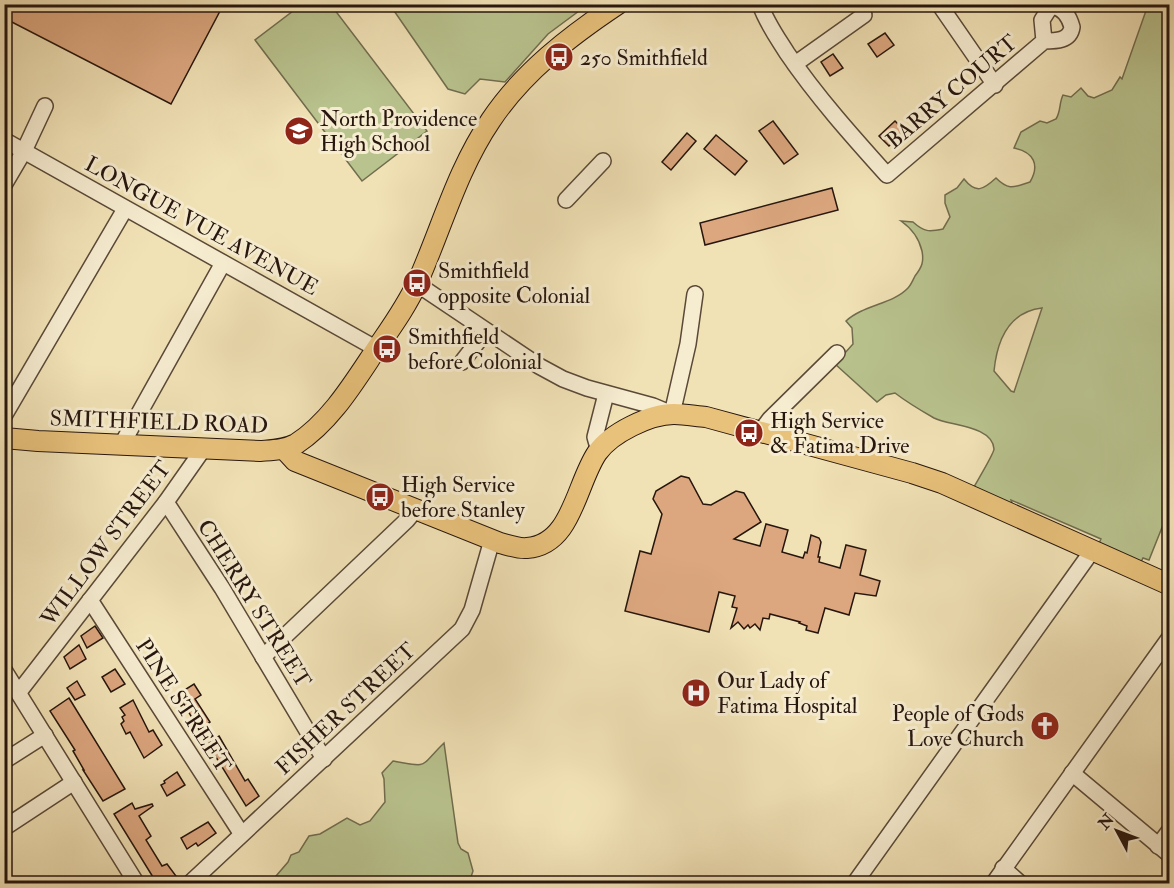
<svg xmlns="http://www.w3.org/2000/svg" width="1174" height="888" font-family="'IM FELL Double Pica',serif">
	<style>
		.green { fill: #b9c38e; stroke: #706c4e; stroke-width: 1.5; fill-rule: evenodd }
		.building { fill: #dca77f; stroke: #27160e; stroke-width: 1.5 }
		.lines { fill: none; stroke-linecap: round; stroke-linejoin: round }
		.minor-casing { stroke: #5a4938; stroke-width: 18 }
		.major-casing { stroke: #27160e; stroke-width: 22 }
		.minor { stroke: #f6ecd0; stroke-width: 15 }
		.major { stroke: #e8c17b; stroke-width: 20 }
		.labels { text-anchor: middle; stroke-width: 6; stroke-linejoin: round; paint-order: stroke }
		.poi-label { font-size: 22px; fill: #27160e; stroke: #f6ecd0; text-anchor: start }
		.street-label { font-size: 22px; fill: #27160e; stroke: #f6ecd0 }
	</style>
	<rect width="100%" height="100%" fill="#f1e2b6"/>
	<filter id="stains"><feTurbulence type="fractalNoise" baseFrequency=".00333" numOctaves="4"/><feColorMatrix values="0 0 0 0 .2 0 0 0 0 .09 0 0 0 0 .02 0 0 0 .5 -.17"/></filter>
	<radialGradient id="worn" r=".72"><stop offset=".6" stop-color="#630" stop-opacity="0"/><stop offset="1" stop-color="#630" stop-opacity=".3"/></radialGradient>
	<!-- green -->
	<g class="green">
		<path d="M 301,5 L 331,5 L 427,131 L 362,181 L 255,40 Z"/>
		<path d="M 390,5 L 587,5 L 548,34 L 505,82 L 480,79 L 465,94 L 448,89 Z"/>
		<path d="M 1148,5 L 1169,5 L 1170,521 L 1163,525 L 1149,560 L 1143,558 L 1137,570 L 1095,552 L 1101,539 L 1011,500 L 1016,516 L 970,494 C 974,486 994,454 994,449 C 992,425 949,426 934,418 C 920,410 908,403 895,393 L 886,395 L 877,402 L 835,364 L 853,344 L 852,328 L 846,321 C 863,305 893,304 908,288 C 911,285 913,280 915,276 C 922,267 924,262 922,251 C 919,238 911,228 901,221 L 913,222 C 924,232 929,232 943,229 L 950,217 L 945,203 L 945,195 L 957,188 L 964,179 C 976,194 983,190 996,178 C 1009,191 1014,187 1030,182 C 1040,165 1034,152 1014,148 L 1021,132 L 1040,121 L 1047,123 L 1056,119 C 1061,111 1059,103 1063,95 L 1071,97 L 1081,88 L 1088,96 L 1094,98 L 1112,90 L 1120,77 L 1122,79 ZM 1042,308 L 1014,392 L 1011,391 L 994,371 C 997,341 1008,312 1042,308 Z"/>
		<path d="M 444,743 L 458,843 L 461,849 L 468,853 L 473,871 L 469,883 L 270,883 L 288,862 L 291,855 L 299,852 L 309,836 L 320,834 L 347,818 L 360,825 L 370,821 L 385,802 L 384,779 L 382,773 L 393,761 C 430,768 419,767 444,743 Z"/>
	</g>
	<!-- building -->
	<g class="building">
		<path d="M 4,4 L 207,4 L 220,11 L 171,104 L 4,18 Z"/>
		<path d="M 885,33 L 894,45 L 877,57 L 868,44 Z"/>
		<path d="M 833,54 L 843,68 L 830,76 L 821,62 Z"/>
		<path d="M 773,121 L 798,154 L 784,164 L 759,131 Z"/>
		<path d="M 895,121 L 905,131 L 889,146 L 879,136 Z"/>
		<path d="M 687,133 L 696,141 L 671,170 L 662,162 Z"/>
		<path d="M 716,135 L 747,161 L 735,175 L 704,149 Z"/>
		<path d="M 832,188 L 838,210 L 705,245 L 700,223 Z"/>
		<path d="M 681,476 L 689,478 L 703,504 L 711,505 L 736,491 L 744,493 L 761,522 L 734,539 L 760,546 L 766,524 L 788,530 L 782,552 L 803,558 L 805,552 L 807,553 L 811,535 L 819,538 L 821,542 L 818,557 L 820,557 L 819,562 L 840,568 L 846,545 L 866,550 L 860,575 L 880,581 L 876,596 L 855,593 L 849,615 L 825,608 L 818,633 L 806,630 L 807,626 L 799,623 L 800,622 L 770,614 L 769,619 L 763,618 L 760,630 L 755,624 L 750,628 L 748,625 L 744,629 L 738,622 L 731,628 L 737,608 L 732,607 L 735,596 L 719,592 L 709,632 L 625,611 L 640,551 L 651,554 L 662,514 L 653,499 L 656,491 Z"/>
		<path d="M 95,626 L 103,638 L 87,648 L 81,636 Z"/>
		<path d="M 79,645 L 86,659 L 70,669 L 64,657 Z"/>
		<path d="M 115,669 L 125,684 L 111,692 L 102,677 Z"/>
		<path d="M 77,681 L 85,695 L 75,700 L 67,688 Z"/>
		<path d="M 194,684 L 201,695 L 195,699 L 210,722 L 199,730 L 184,704 L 181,706 L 175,696 Z"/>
		<path d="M 69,698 L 125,789 L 103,801 L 83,770 L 84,770 L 73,751 L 75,750 L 50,711 Z"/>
		<path d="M 133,700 L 149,732 L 153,730 L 162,745 L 144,758 L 130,732 L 126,734 L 121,724 L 124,721 L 122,717 L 125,715 L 120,708 Z"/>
		<path d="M 219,736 L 245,781 L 248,779 L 259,796 L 246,806 L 208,744 Z"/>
		<path d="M 177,772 L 185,785 L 167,796 L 161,785 L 165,783 L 164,781 Z"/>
		<path d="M 132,803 L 135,809 L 152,804 L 153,806 L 139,816 L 151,836 L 146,840 L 162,866 L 167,864 L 176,876 L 166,884 L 156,882 L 114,814 Z"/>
		<path d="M 208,822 L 216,833 L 198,846 L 196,843 L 187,849 L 181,838 Z"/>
	</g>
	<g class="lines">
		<!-- minor casing -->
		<g class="minor-casing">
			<g id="minor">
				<path d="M 760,4 C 766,22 777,37 787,53 C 817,97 852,136 887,175 L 1044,41 C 1056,41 1070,41 1072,27 C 1069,16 1063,7 1051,6 L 1042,20 L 1044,41"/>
				<path d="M 939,4 L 995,85"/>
				<path d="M 795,64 L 864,15"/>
				<path d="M 4,140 L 377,349"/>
				<path d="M 4,185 L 24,151 L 45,106"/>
				<path d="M 566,200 L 603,161"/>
				<path d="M 417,284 L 539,366 L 563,379 L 587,388 L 653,406 L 672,414 L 688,344 L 695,294"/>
				<path d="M 462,362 L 486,331"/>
				<path d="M 4,416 L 125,209"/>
				<path d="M 761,431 L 770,419 L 837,353"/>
				<path d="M 122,444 L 223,263"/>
				<path d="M 599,451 L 595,437 L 606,394"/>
				<path d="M 166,502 L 222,588 L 324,759"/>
				<path d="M 90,600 L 241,833"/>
				<path d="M 263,657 L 407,520 L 416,509"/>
				<path d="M 4,670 L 137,884"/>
				<path d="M 19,692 L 166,502 L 204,448"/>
				<path d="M 4,761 L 45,735"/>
				<path d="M 1072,773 L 1170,855"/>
				<path d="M 4,828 L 74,782"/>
				<path d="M 1158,846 L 1170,830"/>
				<path d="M 1003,868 L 1021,884"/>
				<path d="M 189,884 L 462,629 L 472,610 L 492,540"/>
				<path d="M 854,884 L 1092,551"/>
				<path d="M 993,884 L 1170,637"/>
			</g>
		</g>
		<!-- major casing -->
		<g class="major-casing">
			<g id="major">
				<path d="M 4,438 L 38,441 L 260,451 C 273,450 285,450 296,444 C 330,422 353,384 375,351 C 390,329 407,306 418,281 C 442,227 457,170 491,120 C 523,72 570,36 618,4"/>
				<path d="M 284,449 L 295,461 L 500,543 C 508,545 518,549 527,548 C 572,545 576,484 597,453 C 611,433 650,414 674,414 C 684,414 695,416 706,417 L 912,473 L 942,483 L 1170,585"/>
			</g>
		</g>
		<!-- minor -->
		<use href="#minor" class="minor"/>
		<!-- major -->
		<use href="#major" class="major"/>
	</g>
	<!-- icons -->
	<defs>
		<g id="bus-disc" transform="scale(1.5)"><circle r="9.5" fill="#8f2418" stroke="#f6ecd0"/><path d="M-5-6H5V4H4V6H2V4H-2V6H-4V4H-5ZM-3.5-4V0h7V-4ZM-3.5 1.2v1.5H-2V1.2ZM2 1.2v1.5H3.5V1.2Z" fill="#fff"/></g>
		<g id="school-disc" transform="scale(1.5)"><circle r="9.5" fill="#8f2418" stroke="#f6ecd0"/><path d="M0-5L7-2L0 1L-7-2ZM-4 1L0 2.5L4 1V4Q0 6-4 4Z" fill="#fff"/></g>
		<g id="hospital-disc" transform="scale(1.5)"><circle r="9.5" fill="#8f2418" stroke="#f6ecd0"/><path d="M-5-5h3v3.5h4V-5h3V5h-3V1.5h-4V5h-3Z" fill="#fff"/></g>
		<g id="church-disc" transform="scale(1.5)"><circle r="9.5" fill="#8f2418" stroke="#f6ecd0"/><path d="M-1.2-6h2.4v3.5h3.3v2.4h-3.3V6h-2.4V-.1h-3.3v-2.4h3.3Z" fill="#fff"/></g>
	</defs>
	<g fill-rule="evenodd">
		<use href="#bus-disc" x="559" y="57"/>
		<use href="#school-disc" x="299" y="131"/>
		<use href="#bus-disc" x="417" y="283"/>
		<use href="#bus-disc" x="387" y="349"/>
		<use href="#bus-disc" x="749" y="433"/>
		<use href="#bus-disc" x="380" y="497"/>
		<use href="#hospital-disc" x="696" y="693"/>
		<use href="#church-disc" x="1045" y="726"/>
	</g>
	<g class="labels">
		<!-- poi labels -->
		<g class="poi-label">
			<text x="580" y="65">250 Smithfield</text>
			<text x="320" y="126">North Providence<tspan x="320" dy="25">High School</tspan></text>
			<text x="438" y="278">Smithfield<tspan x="438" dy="25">opposite Colonial</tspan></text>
			<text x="408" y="344">Smithfield<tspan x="408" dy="25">before Colonial</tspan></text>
			<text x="770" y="428">High Service<tspan x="770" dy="25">&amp; Fatima Drive</tspan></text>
			<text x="401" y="492">High Service<tspan x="401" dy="25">before Stanley</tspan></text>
			<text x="717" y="688">Our Lady of<tspan x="717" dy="25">Fatima Hospital</tspan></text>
			<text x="1024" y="721" text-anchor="end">People of Gods<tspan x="1024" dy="25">Love Church</tspan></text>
		</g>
		<!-- street labels -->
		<g class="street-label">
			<text transform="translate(951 91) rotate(-40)" y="8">BARRY COURT</text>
			<text transform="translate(202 225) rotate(29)" y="8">LONGUE VUE AVENUE</text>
			<text transform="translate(159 421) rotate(2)" y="8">SMITHFIELD ROAD</text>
			<text transform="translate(105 543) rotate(-53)" y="8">WILLOW STREET</text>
			<text transform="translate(255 603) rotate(58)" y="8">CHERRY STREET</text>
			<text transform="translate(184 705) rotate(57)" y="8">PINE STREET</text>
			<text transform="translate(345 708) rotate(-43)" y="8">FISHER STREET</text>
		</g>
	</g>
	<!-- margin -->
	<rect width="1174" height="888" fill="none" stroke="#f1e2b6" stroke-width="24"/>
	<rect x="6" y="6" width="1162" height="876" fill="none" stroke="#27160e" stroke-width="3"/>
	<rect x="12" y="12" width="1150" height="864" fill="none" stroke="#27160e" stroke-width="1.5"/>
	<!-- north arrow -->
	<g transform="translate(1117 831) rotate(311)" stroke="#f6ecd0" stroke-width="4.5" paint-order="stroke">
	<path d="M0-4.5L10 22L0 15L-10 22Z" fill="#27160e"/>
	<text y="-9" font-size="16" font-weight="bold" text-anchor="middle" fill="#27160e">N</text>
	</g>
	<rect width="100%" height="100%" filter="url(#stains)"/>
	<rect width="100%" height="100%" fill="url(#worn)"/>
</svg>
